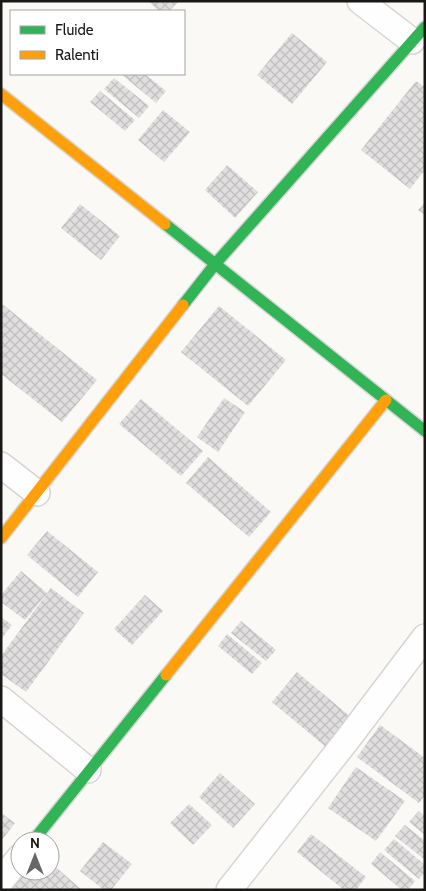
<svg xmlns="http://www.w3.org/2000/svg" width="426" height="891" font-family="Cabin,sans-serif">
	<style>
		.building { fill: url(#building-cross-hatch) }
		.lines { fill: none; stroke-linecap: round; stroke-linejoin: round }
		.street-casing { stroke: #d7d5d3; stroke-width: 28 }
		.fast-casing { stroke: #d7d5d3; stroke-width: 14 }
		.slow-casing { stroke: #d7d5d3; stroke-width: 14 }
		.street { stroke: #fefefe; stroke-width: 25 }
		.fast { stroke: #30b455; stroke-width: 11 }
		.slow { stroke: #ff9f0a; stroke-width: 11 }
	</style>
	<defs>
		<pattern id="building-cross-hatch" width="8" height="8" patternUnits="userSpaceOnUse" patternTransform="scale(1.25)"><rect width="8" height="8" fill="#e0dede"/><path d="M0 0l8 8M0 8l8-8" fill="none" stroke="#c0bebe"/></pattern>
	</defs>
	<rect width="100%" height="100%" fill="#fbf9f6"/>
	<!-- building -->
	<g class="building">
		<path d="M 148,1 L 179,1 L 169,11 L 159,11 Z"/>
		<path d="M 292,33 L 327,62 L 292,104 L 257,75 Z"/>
		<path d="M 121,74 L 145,74 L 166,91 L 156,103 Z"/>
		<path d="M 114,78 L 149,106 L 139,118 L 104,89 Z"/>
		<path d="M 416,81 L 425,87 L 425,170 L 410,189 L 361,150 Z"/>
		<path d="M 100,91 L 135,120 L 125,131 L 90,102 Z"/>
		<path d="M 163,110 L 190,132 L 164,162 L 138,140 Z"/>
		<path d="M 227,165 L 258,192 L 235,218 L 205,190 Z"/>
		<path d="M 425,202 L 425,215 L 418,210 Z"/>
		<path d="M 80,204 L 120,236 L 101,260 L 61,228 Z"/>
		<path d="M 1,303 L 97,380 L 62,422 L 1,374 Z"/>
		<path d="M 219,306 L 286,360 L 248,406 L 181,352 Z"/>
		<path d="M 224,398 L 245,412 L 218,452 L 197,437 Z"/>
		<path d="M 141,399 L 203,451 L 181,476 L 119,424 Z"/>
		<path d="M 208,457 L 271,512 L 249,537 L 186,483 Z"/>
		<path d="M 47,531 L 98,572 L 78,597 L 27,555 Z"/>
		<path d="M 21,571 L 47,593 L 25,620 L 1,602 L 1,595 Z"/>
		<path d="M 51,588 L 84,613 L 26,692 L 1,674 L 1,656 Z"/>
		<path d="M 145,595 L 163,611 L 132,645 L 114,629 Z"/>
		<path d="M 1,617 L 12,625 L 1,639 Z"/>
		<path d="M 241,621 L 276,650 L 266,661 L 231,633 Z"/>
		<path d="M 227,634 L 262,663 L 252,674 L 218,646 Z"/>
		<path d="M 297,672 L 352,718 L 327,748 L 272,702 Z"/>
		<path d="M 380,725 L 425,758 L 425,795 L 419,803 L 357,757 Z"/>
		<path d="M 356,767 L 405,801 L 376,841 L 328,808 Z"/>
		<path d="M 220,773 L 255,804 L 233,828 L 199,797 Z"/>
		<path d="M 189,804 L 212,825 L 193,845 L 170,823 Z"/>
		<path d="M 419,811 L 425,816 L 425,835 L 409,822 Z"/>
		<path d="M 1,813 L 15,823 L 1,841 Z"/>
		<path d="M 405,825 L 425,841 L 425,860 L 395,836 Z"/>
		<path d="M 311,834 L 366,877 L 356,890 L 344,890 L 297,852 Z"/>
		<path d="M 394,839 L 425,865 L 425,872 L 419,879 L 384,850 Z"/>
		<path d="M 103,842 L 132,864 L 111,890 L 104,890 L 80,871 Z"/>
		<path d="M 380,852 L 415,881 L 408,890 L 402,890 L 371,864 Z"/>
		<path d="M 50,862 L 82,890 L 10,890 L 26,871 L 50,871 Z"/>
	</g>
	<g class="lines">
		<!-- street casing -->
		<g class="street-casing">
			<g id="street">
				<path d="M 360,1 L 412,41"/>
				<path d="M 1,465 L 37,493"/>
				<path d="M 1,699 L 88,770"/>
				<path d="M 1,881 L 20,857"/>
				<path d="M 229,890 L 347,740 L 425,637"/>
			</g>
		</g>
		<!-- fast casing -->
		<g class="fast-casing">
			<g id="fast">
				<path d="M 165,224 L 425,431"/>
				<path d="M 183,305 L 216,263 L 425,27"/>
				<path d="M 33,841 L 166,675"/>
			</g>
		</g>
		<!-- slow casing -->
		<g class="slow-casing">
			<g id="slow">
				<path d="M 1,94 L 165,224"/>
				<path d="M 1,538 L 183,305"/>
				<path d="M 166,675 L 386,400"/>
			</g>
		</g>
		<!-- street -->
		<use href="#street" class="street"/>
		<!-- fast -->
		<use href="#fast" class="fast"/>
		<!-- slow -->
		<use href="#slow" class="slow"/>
	</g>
	<!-- border -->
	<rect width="426" height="891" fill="none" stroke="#191817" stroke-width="5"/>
	<!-- legend -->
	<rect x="10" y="10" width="175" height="65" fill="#ffffff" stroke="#a3a3a2"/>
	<rect x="20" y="26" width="25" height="8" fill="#30b455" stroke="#a3a3a2"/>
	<text x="55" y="35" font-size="15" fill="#191817">Fluide</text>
	<rect x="20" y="51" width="25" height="8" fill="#ff9f0a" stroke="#a3a3a2"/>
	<text x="55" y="60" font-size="15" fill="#191817">Ralenti</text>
	<!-- north arrow -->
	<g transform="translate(35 856)"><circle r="24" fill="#ffffff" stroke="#a3a3a2"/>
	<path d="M0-4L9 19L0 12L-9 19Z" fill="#686765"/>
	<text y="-8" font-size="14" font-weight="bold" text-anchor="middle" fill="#191817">N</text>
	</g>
</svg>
